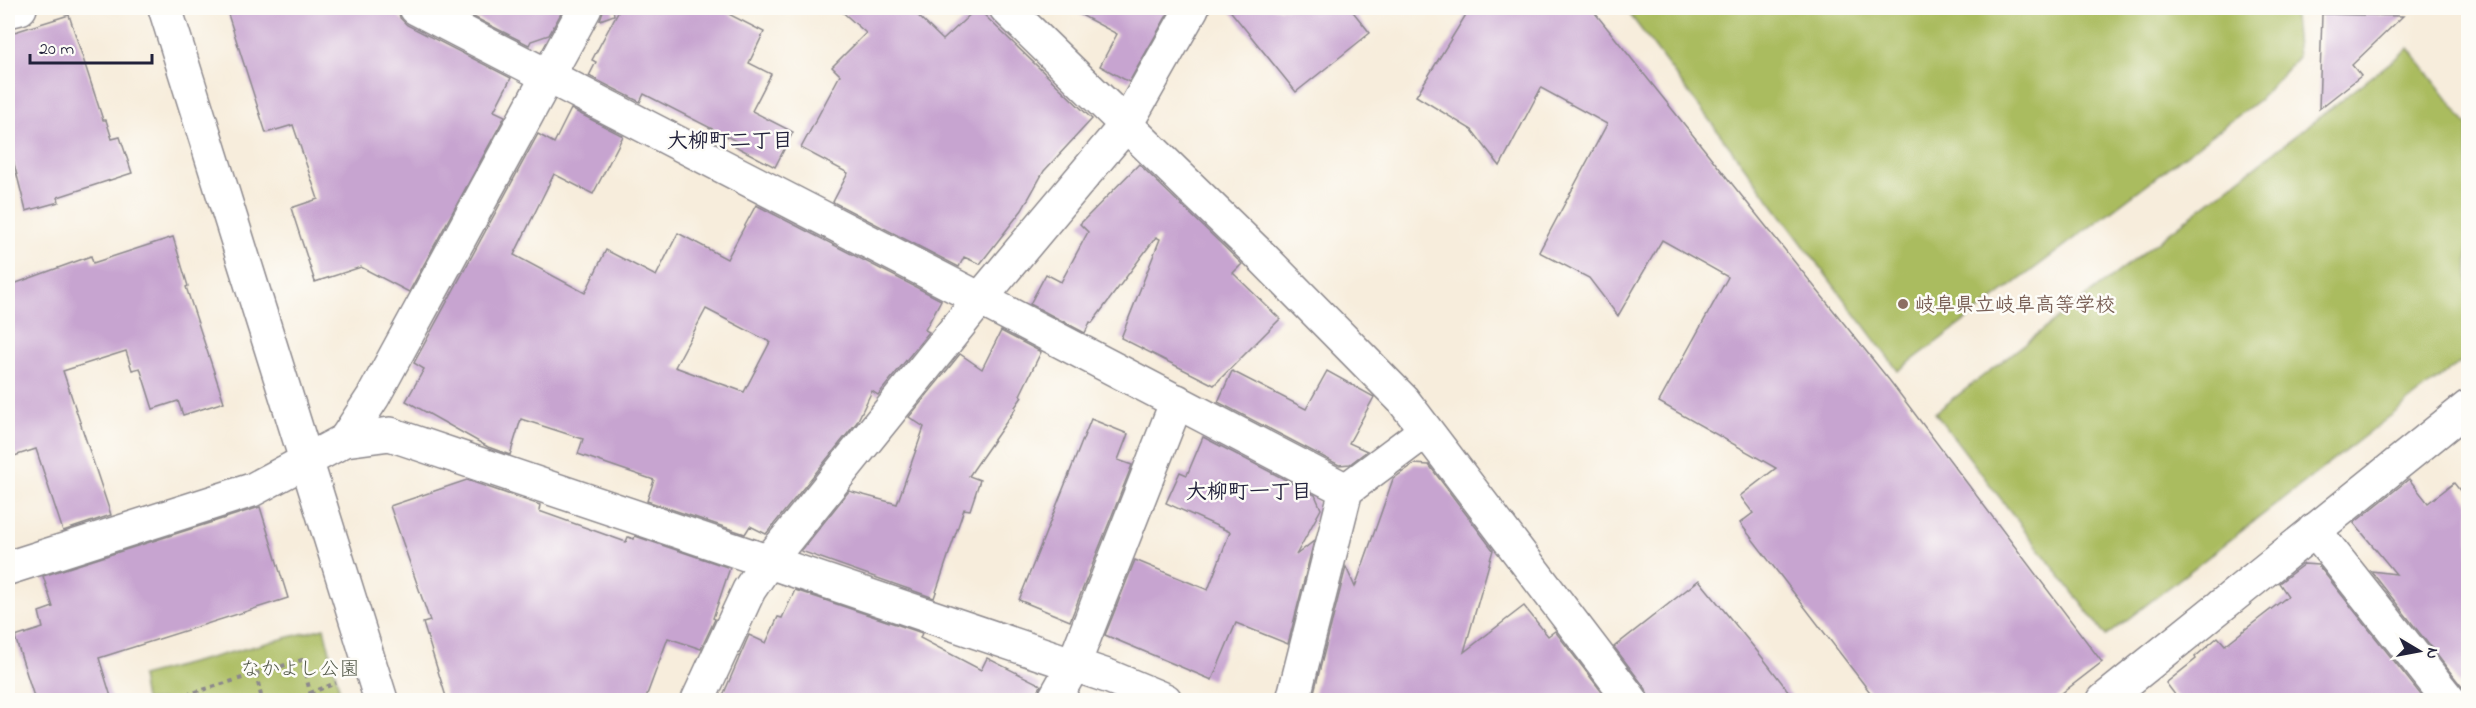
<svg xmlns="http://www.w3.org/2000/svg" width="2476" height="708" font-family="'Indie Flower','Klee One',sans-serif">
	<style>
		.green { fill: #aabc5f; stroke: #666f4d; stroke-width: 1.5 }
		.building { fill: #c7a4d0; fill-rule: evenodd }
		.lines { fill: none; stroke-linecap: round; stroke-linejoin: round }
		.street-casing { stroke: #8c888c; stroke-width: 36 }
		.secondary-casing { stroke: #8c888c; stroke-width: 36 }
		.path { stroke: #8c888c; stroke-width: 4; stroke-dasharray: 4.5 4.5; stroke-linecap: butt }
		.street { stroke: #fff; stroke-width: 33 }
		.secondary { stroke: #fff; stroke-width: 33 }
		.education-dot { fill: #8d6e63; stroke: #fdfcf7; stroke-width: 2 }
		.labels { text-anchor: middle; stroke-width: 5; stroke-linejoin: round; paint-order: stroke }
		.education-label { font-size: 20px; font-weight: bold; fill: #785e54; stroke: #fdfcf7; text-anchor: start }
		.park-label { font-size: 20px; fill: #525848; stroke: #fdfcf7 }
		.neighbourhood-label { font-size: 21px; font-weight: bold; fill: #22223b; stroke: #fdfcf7 }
	</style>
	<rect width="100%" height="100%" fill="#fdfcf7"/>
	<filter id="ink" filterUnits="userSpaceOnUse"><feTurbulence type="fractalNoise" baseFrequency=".0167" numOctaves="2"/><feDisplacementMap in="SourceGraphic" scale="12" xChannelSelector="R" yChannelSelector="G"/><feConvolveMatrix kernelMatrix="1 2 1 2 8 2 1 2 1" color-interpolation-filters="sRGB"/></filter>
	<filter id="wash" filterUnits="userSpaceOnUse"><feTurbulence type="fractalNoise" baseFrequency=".008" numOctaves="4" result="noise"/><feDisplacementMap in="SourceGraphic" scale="24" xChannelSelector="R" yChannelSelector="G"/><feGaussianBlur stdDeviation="1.35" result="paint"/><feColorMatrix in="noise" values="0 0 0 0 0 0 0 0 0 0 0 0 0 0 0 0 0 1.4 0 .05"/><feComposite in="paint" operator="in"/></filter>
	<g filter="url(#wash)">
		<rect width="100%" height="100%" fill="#f7eddc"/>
		<!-- green -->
		<g class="green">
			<path d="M 1625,8 L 2293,8 L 2298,57 L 2259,100 L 1898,371 Z"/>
			<path d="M 2409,48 L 2468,126 L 2468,356 L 2106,636 L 1935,413 Z"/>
			<path d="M 324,628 L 342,700 L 145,700 L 141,676 Z"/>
		</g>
		<g id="blocks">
			<!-- building -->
			<g class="building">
				<path d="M 226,8 L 398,8 L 400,18 L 407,25 L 511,78 L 494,111 L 505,116 L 409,292 L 361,267 L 315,282 L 291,208 L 318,199 L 293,125 L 266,133 Z"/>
				<path d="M 456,8 L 564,8 L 549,35 L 531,41 L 529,45 Z"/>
				<path d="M 604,8 L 613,8 L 614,15 L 600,20 Z"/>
				<path d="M 620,8 L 717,8 L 764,32 L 749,63 L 771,74 L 752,111 L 793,132 L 775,167 L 735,146 L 738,142 L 644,94 L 640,102 L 589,76 L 596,62 L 592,60 Z"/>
				<path d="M 838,8 L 910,8 L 943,40 L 977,8 L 1092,119 L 1044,171 L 1022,210 L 980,264 L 964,257 L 959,267 L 833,202 L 848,173 L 801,148 L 840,75 L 832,67 L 866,33 Z"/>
				<path d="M 1068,8 L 1171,8 L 1129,82 L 1100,66 L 1117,34 Z"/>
				<path d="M 1228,8 L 1350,8 L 1370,33 L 1296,92 Z"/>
				<path d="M 1470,8 L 1591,8 L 1890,381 L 2102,662 L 2053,700 L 1876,700 L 1740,523 L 1753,513 L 1740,496 L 1776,468 L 1659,402 L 1728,277 L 1662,240 L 1618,316 L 1589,278 L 1539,252 L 1607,124 L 1541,88 L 1500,166 L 1472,130 L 1416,96 Z"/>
				<path d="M 2322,14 L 2403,16 L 2352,65 L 2361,76 L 2319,109 Z"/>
				<path d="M 69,15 L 103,120 L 106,120 L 112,139 L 120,137 L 132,173 L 58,197 L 59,202 L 26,211 L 8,140 L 8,34 Z"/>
				<path d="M 571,109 L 623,136 L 593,194 L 554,174 L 514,255 L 585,293 L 606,250 L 656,276 L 678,233 L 727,259 L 756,205 L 941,300 L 925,330 L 929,332 L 878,395 L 872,391 L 857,422 L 766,534 L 750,526 L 745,534 L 647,501 L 654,480 L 578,454 L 583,439 L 521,419 L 510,455 L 488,447 L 406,401 L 424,369 L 414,363 L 538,134 L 554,143 ZM 706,309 L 770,342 L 744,392 L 675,367 Z"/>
				<path d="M 1139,164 L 1242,264 L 1233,273 L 1280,319 L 1214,385 L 1121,338 L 1160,239 L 1156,237 L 1092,323 L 1090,322 L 1085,333 L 1030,304 L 1046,274 L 1061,282 L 1088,232 L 1080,224 Z"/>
				<path d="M 173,237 L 188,286 L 186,287 L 224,402 L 183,415 L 178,401 L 153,409 L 140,368 L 132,370 L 126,351 L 63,371 L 111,515 L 63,531 L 36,449 L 8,458 L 8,286 L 91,256 L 93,263 Z"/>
				<path d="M 1001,331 L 1041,352 L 1020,395 L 1022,397 L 1015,407 L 1016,408 L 969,476 L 980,480 L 970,510 L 964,509 L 934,598 L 801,551 L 849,491 L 897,504 L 924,427 L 909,417 L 960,354 L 982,369 Z"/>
				<path d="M 1232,371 L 1306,409 L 1327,371 L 1374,397 L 1349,443 L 1367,451 L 1350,464 L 1339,465 L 1218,402 Z"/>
				<path d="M 1091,419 L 1128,434 L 1118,460 L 1132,465 L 1070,621 L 1019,600 Z"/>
				<path d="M 1203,437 L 1315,495 L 1321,509 L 1296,555 L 1314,541 L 1288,644 L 1236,623 L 1212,680 L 1105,635 L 1135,560 L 1208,590 L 1230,532 L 1166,503 L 1180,472 L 1187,475 Z"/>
				<path d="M 1414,464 L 1429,465 L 1493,550 L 1464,652 L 1524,606 L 1548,636 L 1555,631 L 1608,700 L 1312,700 L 1346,567 L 1355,587 L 1393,479 Z"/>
				<path d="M 2409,479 L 2428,503 L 2454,483 L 2469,502 L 2469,682 L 2462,687 L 2371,571 L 2396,574 L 2354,523 Z"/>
				<path d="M 467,480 L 540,505 L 539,511 L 626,542 L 628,537 L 634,539 L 635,536 L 730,568 L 713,618 L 715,619 L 701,649 L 668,638 L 645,700 L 447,700 L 423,623 L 430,621 L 390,506 Z"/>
				<path d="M 260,507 L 288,598 L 99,658 L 112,700 L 35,700 L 15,637 L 43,628 L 39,612 L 53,607 L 43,576 Z"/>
				<path d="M 2304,564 L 2318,565 L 2425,700 L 2179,700 L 2166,683 L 2196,659 L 2195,657 L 2218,637 L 2225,645 L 2288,596 L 2279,583 Z"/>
				<path d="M 1699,580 L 1766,662 L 1795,700 L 1649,700 L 1646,689 L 1614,647 Z"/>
				<path d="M 795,590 L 922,633 L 920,638 L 981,670 L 987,658 L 1041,685 L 1035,700 L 721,700 L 749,635 L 766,643 L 778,617 L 782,618 Z"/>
			</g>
		</g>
	</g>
	<g filter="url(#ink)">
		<use href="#blocks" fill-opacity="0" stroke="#8c888c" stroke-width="1.5"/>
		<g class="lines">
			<!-- street casing -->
			<g class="street-casing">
				<g id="street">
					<path d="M 416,8 L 980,299 L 1125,126 L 1192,8"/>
					<path d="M 1006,8 L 1263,258 L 1403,400 L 1631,700"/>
					<path d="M 8,11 L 20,8"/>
					<path d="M 345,440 L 373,397 L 585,8"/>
					<path d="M 2314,530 L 2449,700"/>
					<path d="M 8,568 L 252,490 L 345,440 L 390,434 L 1110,677 L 1165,700"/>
					<path d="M 698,700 L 749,590 L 768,562 L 980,299 L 1346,490"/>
					<path d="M 1054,700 L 1073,666 L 1177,401"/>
					<path d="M 1293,700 L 1346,490 L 1425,431"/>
					<path d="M 2104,700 L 2468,407"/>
				</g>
			</g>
			<!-- secondary casing -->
			<g class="secondary-casing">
				<path id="secondary" d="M 165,8 L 381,700"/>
			</g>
			<!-- path -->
			<g class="path">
				<path d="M 256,674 L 262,700"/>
				<path d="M 310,693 L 336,683"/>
				<path d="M 169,700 L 302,660 L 312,700"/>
			</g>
			<!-- street -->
			<use href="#street" class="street"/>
			<!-- secondary -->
			<use href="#secondary" class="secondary"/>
		</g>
	</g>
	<!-- markers -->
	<circle class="education-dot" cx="1903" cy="304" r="6"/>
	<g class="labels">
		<!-- education labels -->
		<g class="education-label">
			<text x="1915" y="311">岐阜県立岐阜高等学校</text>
		</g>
		<!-- park labels -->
		<g class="park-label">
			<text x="300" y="675">なかよし公園</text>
		</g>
		<!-- neighbourhood labels -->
		<g class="neighbourhood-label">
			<text x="730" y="147">大柳町二丁目</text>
			<text x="1249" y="498">大柳町一丁目</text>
		</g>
	</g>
	<!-- margin -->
	<rect width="2476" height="708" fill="none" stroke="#fdfcf7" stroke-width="30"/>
	<!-- north arrow -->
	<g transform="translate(2419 651) rotate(100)" stroke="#fdfcf7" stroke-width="4.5" paint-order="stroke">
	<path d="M0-4.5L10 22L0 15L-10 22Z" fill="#22223b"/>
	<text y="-9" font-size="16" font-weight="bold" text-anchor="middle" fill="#22223b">N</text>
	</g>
	<!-- scale -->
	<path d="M30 54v9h122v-9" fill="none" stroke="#22223b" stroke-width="3"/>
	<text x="39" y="54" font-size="18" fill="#22223b" stroke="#fdfcf7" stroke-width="4.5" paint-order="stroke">20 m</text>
</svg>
